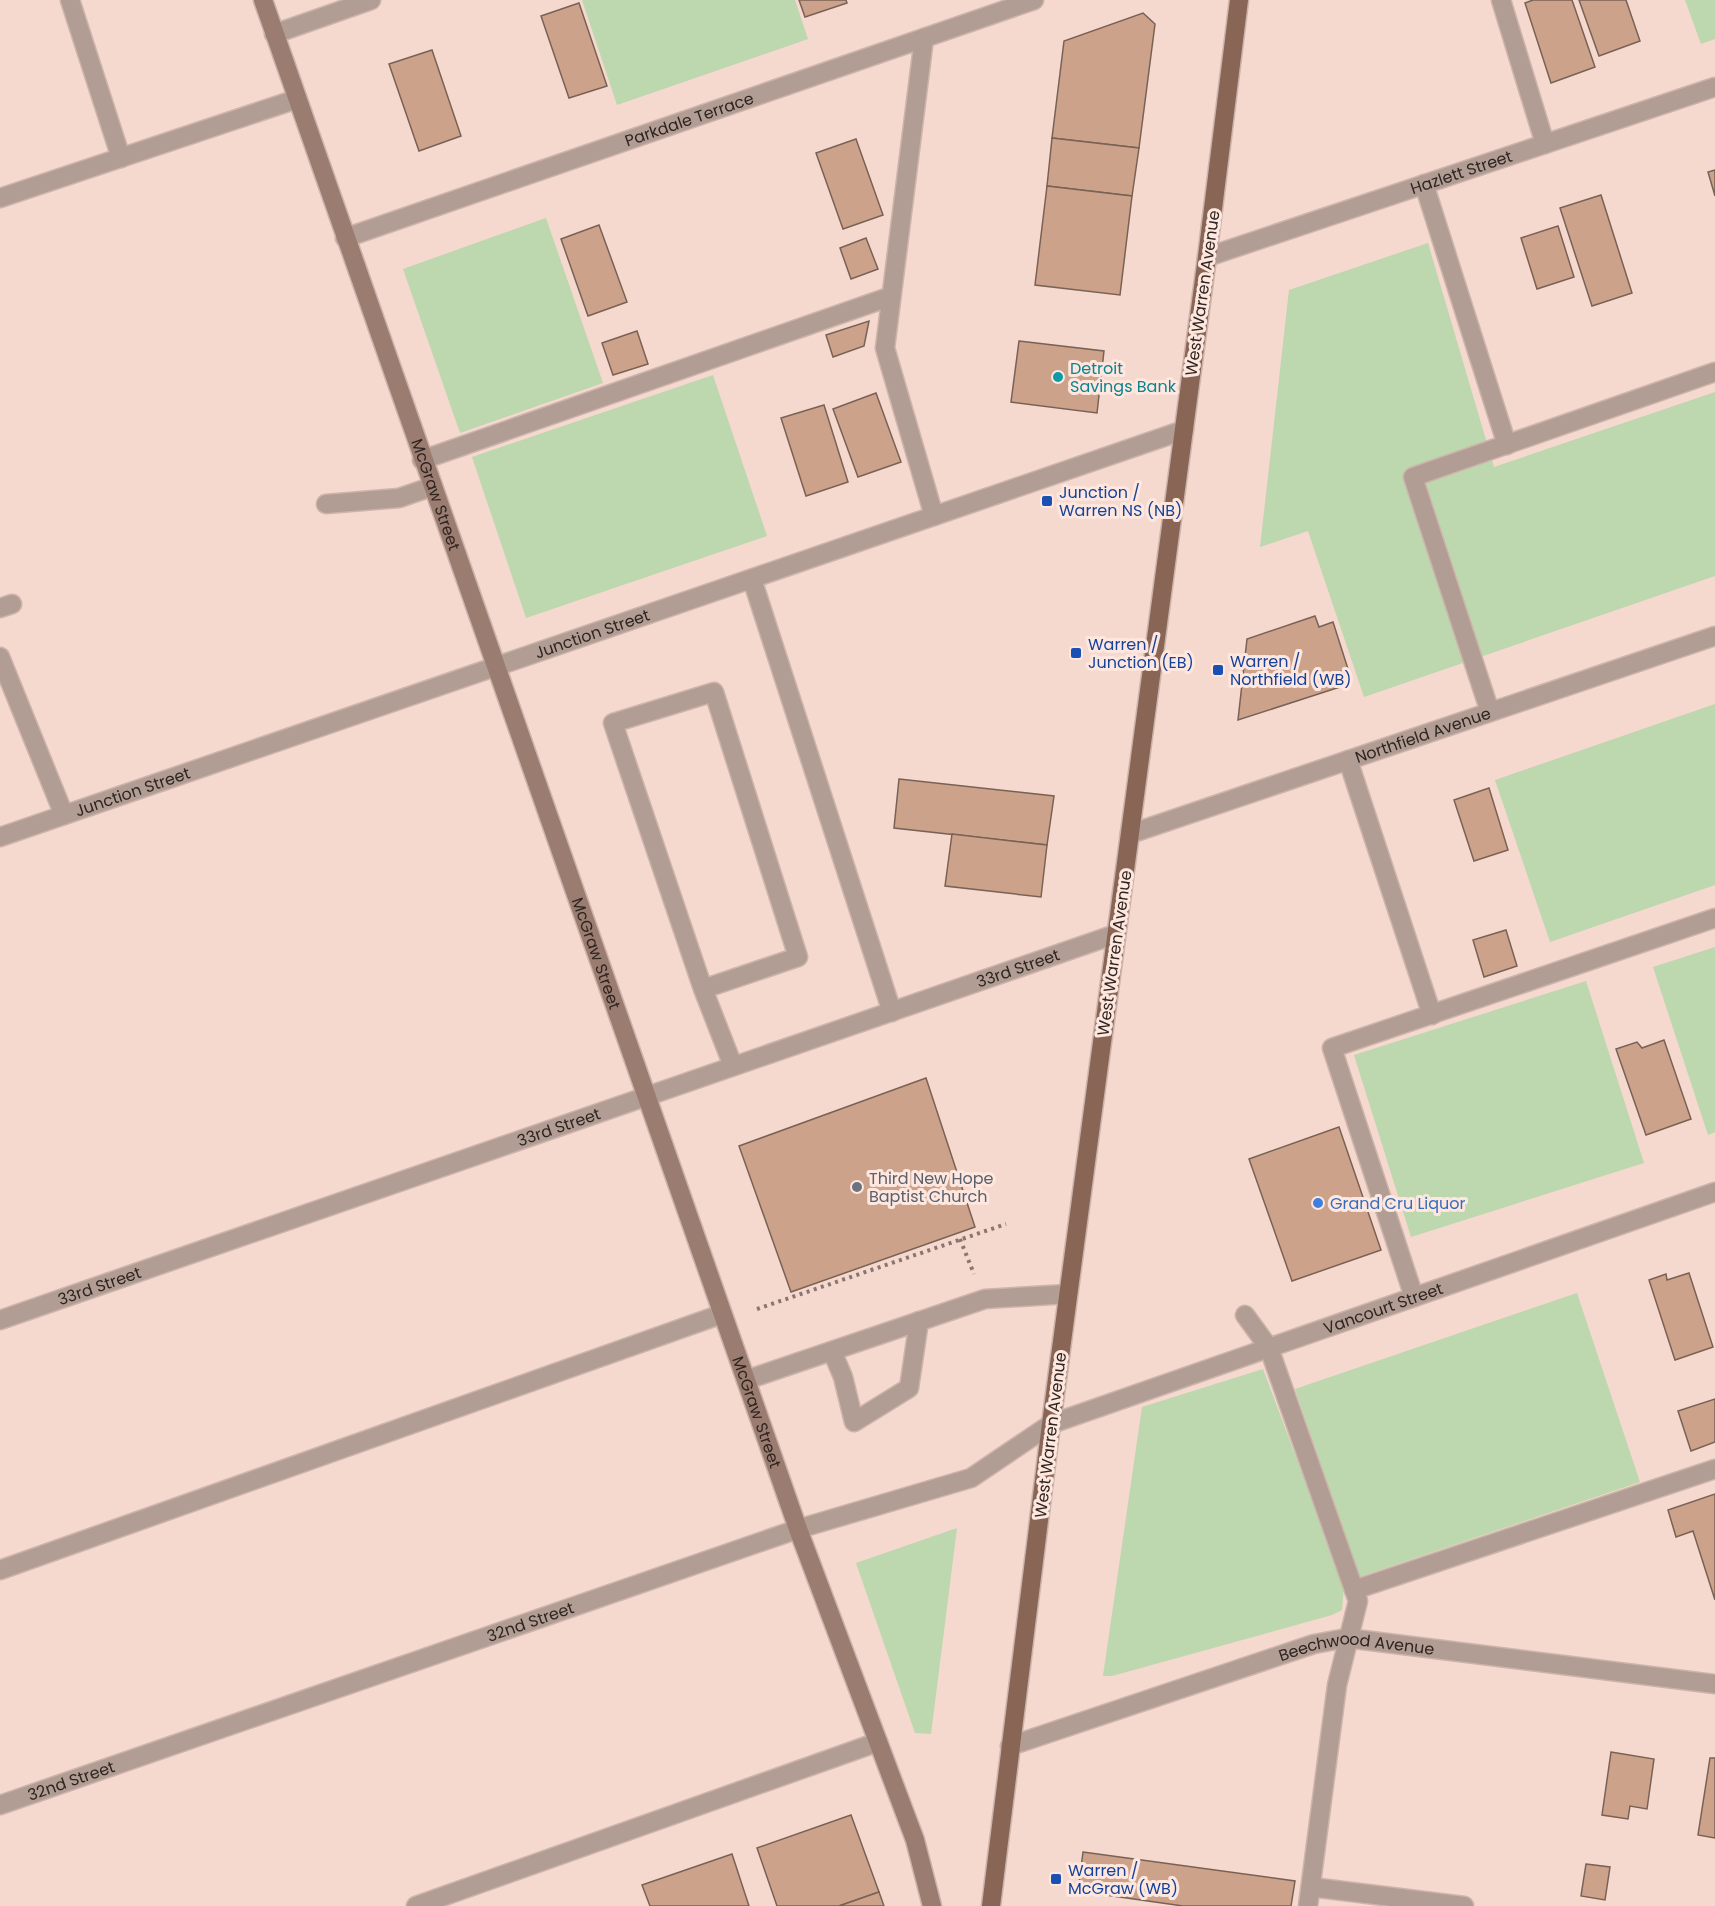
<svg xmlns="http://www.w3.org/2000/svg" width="1715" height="1906" font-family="Poppins,sans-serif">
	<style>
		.green { fill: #bdd7af }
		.building { fill: #cda28b; stroke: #796255; stroke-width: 1.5 }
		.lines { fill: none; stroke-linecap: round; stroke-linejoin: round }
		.lane-casing { stroke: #cdb4ab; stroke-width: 21 }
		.street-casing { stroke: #cdb4ab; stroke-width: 21 }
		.secondary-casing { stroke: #cdb4ab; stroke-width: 21 }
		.primary-casing { stroke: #cdb4ab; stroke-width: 21 }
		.path { stroke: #8a7670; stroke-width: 4; stroke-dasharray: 3 4.5; stroke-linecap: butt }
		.lane { stroke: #b19d94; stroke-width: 18 }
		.street { stroke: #b19d94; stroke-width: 18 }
		.secondary { stroke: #9a7c70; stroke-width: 18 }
		.primary { stroke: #896556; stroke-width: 18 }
		.culture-dot { fill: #0f9aa8; stroke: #fee7de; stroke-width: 2 }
		.transit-dot { fill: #1a4fb4; stroke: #fee7de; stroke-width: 2 }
		.worship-dot { fill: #6b7280; stroke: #fee7de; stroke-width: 2 }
		.shop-dot { fill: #3f7fe0; stroke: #fee7de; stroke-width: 2 }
		.labels { text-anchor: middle; stroke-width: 6; stroke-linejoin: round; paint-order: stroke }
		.street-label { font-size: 16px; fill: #2f2420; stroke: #fee7de }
		.culture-label { font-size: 16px; fill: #0d838f; stroke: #fee7de; text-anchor: start }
		.transit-label { font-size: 16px; fill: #164399; stroke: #fee7de; text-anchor: start }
		.worship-label { font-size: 16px; fill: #5b616d; stroke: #fee7de; text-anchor: start }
		.shop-label { font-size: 16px; fill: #366cbe; stroke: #fee7de; text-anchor: start }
	</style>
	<rect width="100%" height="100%" fill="#f5d8ce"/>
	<!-- green -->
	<g class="green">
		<path d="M 582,0 L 795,0 L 808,39 L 617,105 Z"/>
		<path d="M 1685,0 L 1715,0 L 1715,39 L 1701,44 Z"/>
		<path d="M 546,218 L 603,383 L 460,433 L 403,269 Z"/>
		<path d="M 1428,243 L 1494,467 L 1715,392 L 1715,576 L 1364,697 L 1308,531 L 1260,547 L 1289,290 Z"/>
		<path d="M 713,375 L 767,536 L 526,618 L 472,457 Z"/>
		<path d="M 1715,704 L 1715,885 L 1550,942 L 1495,780 Z"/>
		<path d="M 1715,947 L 1715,1132 L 1708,1135 L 1653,967 Z"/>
		<path d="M 1586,981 L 1644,1163 L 1411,1237 L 1354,1055 Z"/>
		<path d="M 1577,1293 L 1640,1482 L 1359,1577 L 1295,1389 Z"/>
		<path d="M 1263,1369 L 1344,1585 L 1342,1610 L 1332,1615 L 1112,1676 L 1103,1676 L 1142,1407 Z"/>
		<path d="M 957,1528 L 931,1734 L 915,1733 L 856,1563 Z"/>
	</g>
	<!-- building -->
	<g class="building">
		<path d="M 799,0 L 846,0 L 847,3 L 805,17 Z"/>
		<path d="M 1533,0 L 1572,0 L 1595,67 L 1551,83 L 1525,3 Z"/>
		<path d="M 1579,0 L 1626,0 L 1640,41 L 1599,56 Z"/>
		<path d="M 579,3 L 607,86 L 569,98 L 541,16 Z"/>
		<path d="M 1143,13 L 1155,24 L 1139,148 L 1052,138 L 1064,41 Z"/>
		<path d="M 432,50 L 461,136 L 419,151 L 389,64 Z"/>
		<path d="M 1052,138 L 1139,148 L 1132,196 L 1047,186 Z"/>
		<path d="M 856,139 L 883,215 L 843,229 L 816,153 Z"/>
		<path d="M 1715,170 L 1715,196 L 1708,172 Z"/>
		<path d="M 1047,186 L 1132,196 L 1120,295 L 1035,285 Z"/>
		<path d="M 1601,195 L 1632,293 L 1592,306 L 1560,208 Z"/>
		<path d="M 599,225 L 627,302 L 588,316 L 561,239 Z"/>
		<path d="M 1558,226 L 1574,277 L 1537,289 L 1521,238 Z"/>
		<path d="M 866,238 L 878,269 L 851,279 L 840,248 Z"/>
		<path d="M 869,321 L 864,346 L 833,357 L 826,335 Z"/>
		<path d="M 637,331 L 648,364 L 613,375 L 602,343 Z"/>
		<path d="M 1019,341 L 1104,351 L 1097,413 L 1011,402 Z"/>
		<path d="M 876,393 L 901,462 L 858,477 L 833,409 Z"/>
		<path d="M 824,405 L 848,482 L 806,496 L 781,418 Z"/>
		<path d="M 1315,616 L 1319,627 L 1333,622 L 1348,669 L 1336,673 L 1340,687 L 1238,720 L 1247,639 Z"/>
		<path d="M 899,779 L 1054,796 L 1047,845 L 894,828 Z"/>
		<path d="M 1489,788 L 1508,850 L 1474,861 L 1454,800 Z"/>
		<path d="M 952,834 L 1047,845 L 1041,897 L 945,886 Z"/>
		<path d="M 1506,930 L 1517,966 L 1484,977 L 1473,940 Z"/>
		<path d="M 1664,1040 L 1691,1119 L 1646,1135 L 1616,1049 L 1637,1042 L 1642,1048 Z"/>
		<path d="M 926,1078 L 975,1227 L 791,1292 L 739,1146 Z"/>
		<path d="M 1339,1127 L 1381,1250 L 1292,1281 L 1249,1159 Z"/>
		<path d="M 1689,1273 L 1713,1347 L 1675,1360 L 1649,1280 L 1666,1274 L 1667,1280 Z"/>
		<path d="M 1715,1399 L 1715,1442 L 1691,1451 L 1678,1411 Z"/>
		<path d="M 1715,1494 L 1715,1600 L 1693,1531 L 1676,1537 L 1668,1510 Z"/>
		<path d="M 1611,1752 L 1654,1759 L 1647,1809 L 1630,1806 L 1628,1819 L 1602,1815 Z"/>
		<path d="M 1710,1758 L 1715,1758 L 1715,1838 L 1698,1835 Z"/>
		<path d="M 851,1815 L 879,1892 L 839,1906 L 777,1906 L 757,1848 Z"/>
		<path d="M 1083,1852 L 1295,1881 L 1291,1906 L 1183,1906 L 1078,1891 Z"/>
		<path d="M 732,1854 L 749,1906 L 650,1906 L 642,1885 Z"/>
		<path d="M 1586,1864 L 1610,1867 L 1605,1900 L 1581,1896 Z"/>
		<path d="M 879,1892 L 884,1906 L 839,1906 Z"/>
	</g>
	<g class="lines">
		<!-- lane casing -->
		<g class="lane-casing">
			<g id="lane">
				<path d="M 70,0 L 121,158"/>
				<path d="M 1501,0 L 1545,144"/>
				<path d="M 274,34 L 371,0"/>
				<path d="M 924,38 L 885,348 L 934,516"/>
				<path d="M 1424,184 L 1507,445"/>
				<path d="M 0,198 L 297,99"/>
				<path d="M 422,460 L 889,297"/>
				<path d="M 326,504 L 399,498 L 431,487"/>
				<path d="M 752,579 L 892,1012"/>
				<path d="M 0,608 L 12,604"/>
				<path d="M 0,657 L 64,815"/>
				<path d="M 1490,712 L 1413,477 L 1715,372"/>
				<path d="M 1348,760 L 1432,1015"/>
				<path d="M 703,989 L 798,957 L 714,692 L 613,723 L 703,989 L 733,1066"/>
				<path d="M 1414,1297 L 1332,1048 L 1715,918"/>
				<path d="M 1245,1315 L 1269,1348 L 1358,1601 L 1337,1685 L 1308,1906"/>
				<path d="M 832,1351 L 843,1377 L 854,1422 L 909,1388 L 919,1321"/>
				<path d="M 746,1380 L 985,1299 L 1068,1294"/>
				<path d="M 0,1570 L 722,1314"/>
				<path d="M 1354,1590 L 1715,1469"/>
				<path d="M 1311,1887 L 1464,1906"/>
				<path d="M 416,1906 L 878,1742"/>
			</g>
		</g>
		<!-- street casing -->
		<g class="street-casing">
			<g id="street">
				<path id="s1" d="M 345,238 L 1034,0"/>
				<path id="s2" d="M 1207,257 L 1715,87"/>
				<path id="s3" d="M 1130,834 L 1715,636"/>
				<path id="s4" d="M 0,837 L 1184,430"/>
				<path id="s5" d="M 0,1320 L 1116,934"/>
				<path id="s6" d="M 1010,1746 L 1314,1644 L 1347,1638 L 1715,1684"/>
				<path id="s7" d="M 0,1805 L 798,1529 L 971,1478 L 1051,1424 L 1715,1192"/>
			</g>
		</g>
		<!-- secondary casing -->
		<g class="secondary-casing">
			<g id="secondary">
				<path id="s8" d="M 263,0 L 798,1529 L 915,1840 L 932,1906"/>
			</g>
		</g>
		<!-- primary casing -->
		<g class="primary-casing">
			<path id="primary" d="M 991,1906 L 1051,1424 L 1207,257 L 1239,0"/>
		</g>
		<!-- path -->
		<g class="path">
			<path d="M 960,1239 L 974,1274"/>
			<path d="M 757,1309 L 1006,1224"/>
		</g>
		<!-- lane -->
		<use href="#lane" class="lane"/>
		<!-- street -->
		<use href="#street" class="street"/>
		<!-- secondary -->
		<use href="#secondary" class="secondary"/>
		<!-- primary -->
		<use href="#primary" class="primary"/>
	</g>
	<!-- markers -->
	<circle class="culture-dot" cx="1058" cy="377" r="6"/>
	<g class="transit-dot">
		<rect x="1041" y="495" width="12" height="12" rx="3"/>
		<rect x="1070" y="647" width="12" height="12" rx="3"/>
		<rect x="1212" y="664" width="12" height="12" rx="3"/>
		<rect x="1050" y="1873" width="12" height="12" rx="3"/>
	</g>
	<circle class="worship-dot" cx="857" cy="1187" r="6"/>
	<circle class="shop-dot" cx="1318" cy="1203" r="6"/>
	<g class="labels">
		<!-- street labels -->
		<g class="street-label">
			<text dy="6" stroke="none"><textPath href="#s1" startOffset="364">Parkdale Terrace</textPath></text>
			<text dy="6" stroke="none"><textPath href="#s2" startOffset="268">Hazlett Street</textPath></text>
			<text transform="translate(1202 293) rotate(-82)" y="6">West Warren Avenue</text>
			<text dy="6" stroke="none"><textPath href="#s8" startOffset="524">McGraw Street</textPath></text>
			<text dy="6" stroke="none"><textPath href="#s4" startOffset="626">Junction Street</textPath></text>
			<text dy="6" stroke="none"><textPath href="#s3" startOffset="309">Northfield Avenue</textPath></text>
			<text dy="6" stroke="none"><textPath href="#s4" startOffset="140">Junction Street</textPath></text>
			<text transform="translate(1114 953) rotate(-82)" y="6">West Warren Avenue</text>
			<text dy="6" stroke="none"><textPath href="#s8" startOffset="1010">McGraw Street</textPath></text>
			<text dy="6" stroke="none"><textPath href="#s5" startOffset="1077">33rd Street</textPath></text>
			<text dy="6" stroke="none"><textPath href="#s5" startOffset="591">33rd Street</textPath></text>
			<text dy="6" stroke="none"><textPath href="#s5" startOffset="105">33rd Street</textPath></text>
			<text dy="6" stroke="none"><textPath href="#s7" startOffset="1473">Vancourt Street</textPath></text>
			<text dy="6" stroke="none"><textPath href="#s8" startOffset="1496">McGraw Street</textPath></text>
			<text transform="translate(1050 1435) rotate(-83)" y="6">West Warren Avenue</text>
			<text dy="6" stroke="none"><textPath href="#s7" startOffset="561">32nd Street</textPath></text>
			<text dy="6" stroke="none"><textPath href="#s6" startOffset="363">Beechwood Avenue</textPath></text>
			<text dy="6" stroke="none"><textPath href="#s7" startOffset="75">32nd Street</textPath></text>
		</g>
		<!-- culture labels -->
		<g class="culture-label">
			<text x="1070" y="374">Detroit<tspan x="1070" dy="18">Savings Bank</tspan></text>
		</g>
		<!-- transit labels -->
		<g class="transit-label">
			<text x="1059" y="498">Junction /<tspan x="1059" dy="18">Warren NS (NB)</tspan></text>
			<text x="1088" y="650">Warren /<tspan x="1088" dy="18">Junction (EB)</tspan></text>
			<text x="1230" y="667">Warren /<tspan x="1230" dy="18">Northfield (WB)</tspan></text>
			<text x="1068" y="1876">Warren /<tspan x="1068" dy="18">McGraw (WB)</tspan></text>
		</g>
		<!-- worship labels -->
		<g class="worship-label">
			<text x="869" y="1184">Third New Hope<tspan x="869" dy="18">Baptist Church</tspan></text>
		</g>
		<!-- shop labels -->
		<g class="shop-label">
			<text x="1330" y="1209">Grand Cru Liquor</text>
		</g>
	</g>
</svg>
